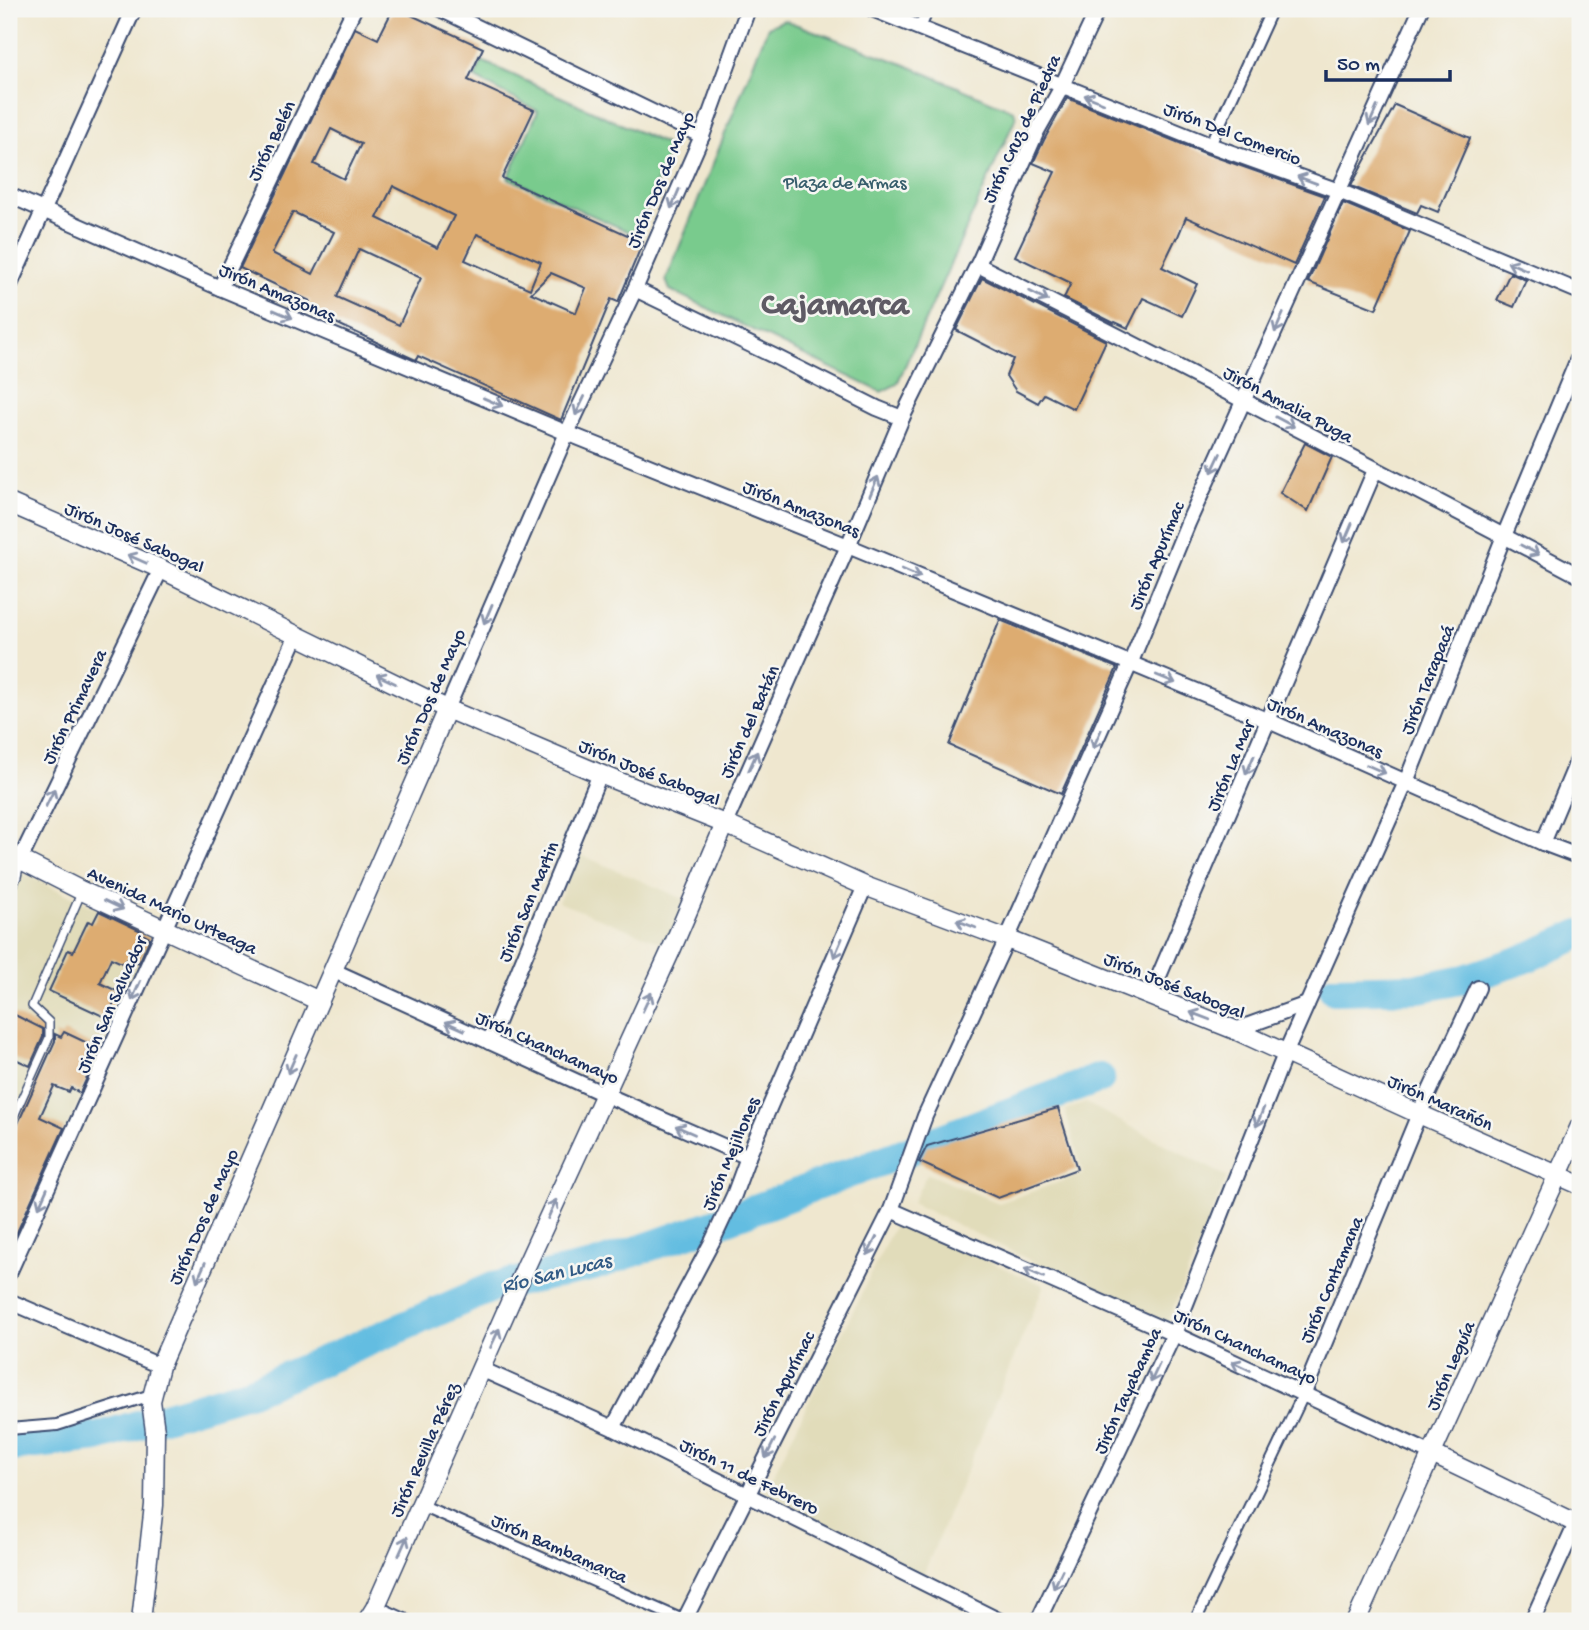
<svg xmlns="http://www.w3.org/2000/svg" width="1589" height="1630" font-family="'Gochi Hand',sans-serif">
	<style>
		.built { fill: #e1dcba }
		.green { fill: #79cb8d; stroke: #4a7d76; stroke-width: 2 }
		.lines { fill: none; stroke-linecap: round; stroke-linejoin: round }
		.river { stroke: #63bde1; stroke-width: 30 }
		.building { fill: #ddac71; fill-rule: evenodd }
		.service-casing { stroke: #3b4b6f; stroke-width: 10 }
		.pedestrian-casing { stroke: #3b4b6f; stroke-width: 14 }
		.minor-casing { stroke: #3b4b6f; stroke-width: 18 }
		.tertiary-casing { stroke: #3b4b6f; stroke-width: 21 }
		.service { stroke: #fff; stroke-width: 7 }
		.pedestrian { stroke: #fff; stroke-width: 10 }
		.minor { stroke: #fff; stroke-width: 14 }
		.tertiary { stroke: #fff; stroke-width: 18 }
		.oneway { stroke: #8d97ae }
		.labels { text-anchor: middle; stroke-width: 5; stroke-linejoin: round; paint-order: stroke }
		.street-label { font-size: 19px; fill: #1b2f5e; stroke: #f6f6f2 }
		.park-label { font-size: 19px; fill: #375e6c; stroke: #f6f6f2 }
		.water-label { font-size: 21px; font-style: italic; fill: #315a85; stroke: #f6f6f2 }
		.town-label { font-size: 33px; font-weight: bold; fill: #5f5b65; stroke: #f6f6f2 }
	</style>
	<rect width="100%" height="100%" fill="#f6f6f2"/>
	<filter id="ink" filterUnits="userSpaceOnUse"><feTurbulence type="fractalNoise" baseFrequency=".0143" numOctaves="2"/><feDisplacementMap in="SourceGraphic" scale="14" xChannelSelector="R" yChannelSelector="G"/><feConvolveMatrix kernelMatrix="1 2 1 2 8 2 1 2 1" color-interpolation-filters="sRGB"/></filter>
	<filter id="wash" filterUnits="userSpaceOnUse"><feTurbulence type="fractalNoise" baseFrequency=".00686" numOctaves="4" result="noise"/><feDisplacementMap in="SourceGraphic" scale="28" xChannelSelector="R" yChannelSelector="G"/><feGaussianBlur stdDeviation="1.57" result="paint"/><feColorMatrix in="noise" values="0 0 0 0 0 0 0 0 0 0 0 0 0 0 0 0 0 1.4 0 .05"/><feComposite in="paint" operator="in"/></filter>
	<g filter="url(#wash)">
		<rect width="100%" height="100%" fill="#efe7cf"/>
		<!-- built -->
		<g class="built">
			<path d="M 579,854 L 686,900 L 668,945 L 558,902 Z"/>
			<path d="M 9,867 L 154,936 L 9,1253 Z"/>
			<path d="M 1086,1103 L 1227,1177 L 1166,1326 L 912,1203 L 927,1174 L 999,1203 L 1083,1174 L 1065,1110 Z"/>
			<path d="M 896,1222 L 1044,1285 L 923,1575 L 764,1494 Z"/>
		</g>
		<!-- green -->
		<g class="green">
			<path d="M 784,20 L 906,65 L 1014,111 L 1016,117 L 897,384 L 881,392 L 670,290 L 666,280 L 768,27 Z"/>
			<path d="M 482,61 L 665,144 L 668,153 L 636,235 L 508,178 L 538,111 L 475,78 Z"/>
		</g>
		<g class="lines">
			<!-- river -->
			<g class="river">
				<path d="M 1334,990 L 1419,988 L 1465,979 L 1524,959 L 1580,934"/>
				<path d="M 9,1447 L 97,1437 L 251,1391 L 400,1328 L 493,1287 L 593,1266 L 734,1217 L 1100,1078"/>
			</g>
		</g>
		<g id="blocks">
			<!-- building -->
			<g class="building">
				<path d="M 393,9 L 398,9 L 483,48 L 468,80 L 534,110 L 502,178 L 643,242 L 618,302 L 611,299 L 561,420 L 418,356 L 416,360 L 387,347 L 306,309 L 310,301 L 240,268 L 355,28 L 378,39 ZM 331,129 L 361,144 L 344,179 L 314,164 ZM 393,186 L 454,216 L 438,248 L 377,218 ZM 293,212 L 334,232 L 313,274 L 272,253 ZM 477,234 L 541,262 L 530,289 L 465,260 ZM 359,249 L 421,278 L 399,325 L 337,297 ZM 551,273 L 586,288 L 576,313 L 531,293 Z"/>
				<path d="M 1067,98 L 1207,154 L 1325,196 L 1294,265 L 1186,217 L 1177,239 L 1176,238 L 1162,267 L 1197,284 L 1182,316 L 1143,298 L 1128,328 L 1115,322 L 1114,323 L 1064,298 L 1071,283 L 1015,256 L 1055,172 L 1033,163 L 1044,140 Z"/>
				<path d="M 1395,105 L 1470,138 L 1438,212 L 1421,205 L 1417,213 L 1351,186 Z"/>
				<path d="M 1343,203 L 1410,231 L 1376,309 L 1308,282 Z"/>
				<path d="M 1510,273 L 1526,280 L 1514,307 L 1497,300 Z"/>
				<path d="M 982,278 L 1106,341 L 1074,409 L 1044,394 L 1038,403 L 1016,391 L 1006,376 L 1013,359 L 956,330 Z"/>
				<path d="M 1305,443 L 1332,457 L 1308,511 L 1280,493 Z"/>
				<path d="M 1000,620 L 1117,668 L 1061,794 L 949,745 Z"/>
				<path d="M 99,911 L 141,931 L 140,933 L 150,938 L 139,963 L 128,958 L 124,964 L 111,958 L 100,983 L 119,992 L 107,1018 L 49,991 L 68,950 L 73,952 L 88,921 L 93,923 Z"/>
				<path d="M 9,1012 L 43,1029 L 43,1037 L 30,1066 L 9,1056 Z"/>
				<path d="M 64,1032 L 100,1049 L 80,1093 L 71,1088 L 69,1092 L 54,1086 L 40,1117 L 64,1128 L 9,1250 L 9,1139 L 15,1130 L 55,1041 L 55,1034 L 61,1037 Z"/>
				<path d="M 1058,1108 L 1077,1169 L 998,1198 L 919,1162 L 927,1146 Z"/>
			</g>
		</g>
	</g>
	<g filter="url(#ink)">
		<use href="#blocks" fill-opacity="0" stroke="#3b4b6f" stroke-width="2"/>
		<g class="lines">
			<!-- service casing -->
			<g class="service-casing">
				<g id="service">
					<path d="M 9,895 L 17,877 L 20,862"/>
					<path d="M 9,1127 L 49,1038 L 49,1022 L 32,1006 L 82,891"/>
				</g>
			</g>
			<!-- pedestrian casing -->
			<g class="pedestrian-casing">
				<g id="pedestrian">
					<path d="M 920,28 L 928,9"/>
					<path d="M 1210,145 L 1272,9"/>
					<path d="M 9,1429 L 57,1425 L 151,1395"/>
					<path d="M 421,1505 L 685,1621"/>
					<path d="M 1195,1621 L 1303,1395"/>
				</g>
			</g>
			<!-- minor casing -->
			<g class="minor-casing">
				<g id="minor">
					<path d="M 440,9 L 702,136"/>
					<path d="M 872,9 L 1210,145 L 1339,191 L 1580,292"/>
					<path d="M 9,195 L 220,288 L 567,433 L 848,546 L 1269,721 L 1543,843 L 1580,857"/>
					<path d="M 978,265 C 1180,367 1380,471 1580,576"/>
					<path d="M 9,287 L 134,9"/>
					<path d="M 220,288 L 354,9"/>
					<path d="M 635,289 L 778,358 L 877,408 L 902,418"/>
					<path d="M 447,709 L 567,433 L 635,289 L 702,136 L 748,9"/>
					<path d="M 725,824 L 848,546 L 902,418 L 980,260 L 1037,131 L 1059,92 L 1098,9"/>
					<path d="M 1543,843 L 1580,755"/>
					<path d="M 20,860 L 161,569"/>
					<path d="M 332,970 L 604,1094 L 748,1157"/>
					<path d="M 1150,997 L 1375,470"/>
					<path d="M 1235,1030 L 1307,1004"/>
					<path d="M 489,1042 L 600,774"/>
					<path d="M 891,1210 L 1174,1334 L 1432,1454"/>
					<path d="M 9,1273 L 297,635"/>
					<path d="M 9,1301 L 160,1366"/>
					<path d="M 481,1369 L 613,1428 L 1000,1621"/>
					<path d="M 1303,1395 L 1419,1114 L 1478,988"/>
					<path d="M 613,1428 L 713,1240 L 734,1195 L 748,1157 L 865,886"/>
					<path d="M 375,1608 L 404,1621"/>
					<path d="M 684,1621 L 891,1210 L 925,1116 L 1007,939 L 1130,664 L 1188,523 L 1421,9"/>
					<path d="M 1038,1621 L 1174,1334 L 1285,1054 L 1406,782 L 1504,536 L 1580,354"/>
					<path d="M 1532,1621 L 1580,1515"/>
				</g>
			</g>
			<!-- tertiary casing -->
			<g class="tertiary-casing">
				<g id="tertiary">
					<path d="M 9,503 L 161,569 L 447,709 L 600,774 L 725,824 L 865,886 L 1007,939 L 1235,1030 L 1419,1114 L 1580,1185"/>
					<path d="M 9,854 L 82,891 L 319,1001"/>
					<path d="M 1432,1454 L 1580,1525"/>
					<path d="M 141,1621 L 154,1505 L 155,1431 L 151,1401 L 160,1366 L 447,709"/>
					<path d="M 367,1621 L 375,1608 L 527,1264 L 672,948 L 725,824"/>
					<path d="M 1356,1621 L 1580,1126"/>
				</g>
			</g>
			<!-- service -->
			<use href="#service" class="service"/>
			<!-- pedestrian -->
			<use href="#pedestrian" class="pedestrian"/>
			<!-- minor -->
			<use href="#minor" class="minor"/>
			<!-- tertiary -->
			<use href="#tertiary" class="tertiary"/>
		</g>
		<!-- one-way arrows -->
		<defs><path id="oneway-shaft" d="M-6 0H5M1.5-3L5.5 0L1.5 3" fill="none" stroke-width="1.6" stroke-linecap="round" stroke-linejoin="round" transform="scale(1.75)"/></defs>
		<g class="oneway">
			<use href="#oneway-shaft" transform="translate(1094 99) rotate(-158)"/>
			<use href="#oneway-shaft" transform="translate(1373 116) rotate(114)"/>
			<use href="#oneway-shaft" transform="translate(1307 180) rotate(-160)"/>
			<use href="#oneway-shaft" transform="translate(675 199) rotate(113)"/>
			<use href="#oneway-shaft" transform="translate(1517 266) rotate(-157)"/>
			<use href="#oneway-shaft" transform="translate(1039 296) rotate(27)"/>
			<use href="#oneway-shaft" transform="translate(283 314) rotate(23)"/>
			<use href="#oneway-shaft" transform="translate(1279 323) rotate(114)"/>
			<use href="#oneway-shaft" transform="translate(493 402) rotate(23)"/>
			<use href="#oneway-shaft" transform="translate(580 406) rotate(116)"/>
			<use href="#oneway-shaft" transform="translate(1285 422) rotate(28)"/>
			<use href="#oneway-shaft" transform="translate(1216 463) rotate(115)"/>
			<use href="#oneway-shaft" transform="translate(874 486) rotate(-67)"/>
			<use href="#oneway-shaft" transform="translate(1348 533) rotate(113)"/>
			<use href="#oneway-shaft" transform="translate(1530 550) rotate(28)"/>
			<use href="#oneway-shaft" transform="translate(137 559) rotate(-156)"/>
			<use href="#oneway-shaft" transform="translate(911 573) rotate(23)"/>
			<use href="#oneway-shaft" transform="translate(488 614) rotate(113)"/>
			<use href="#oneway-shaft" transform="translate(386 679) rotate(-154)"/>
			<use href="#oneway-shaft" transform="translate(1166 679) rotate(22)"/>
			<use href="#oneway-shaft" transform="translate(1097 739) rotate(114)"/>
			<use href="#oneway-shaft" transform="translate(753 761) rotate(-66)"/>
			<use href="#oneway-shaft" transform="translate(1250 765) rotate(113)"/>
			<use href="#oneway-shaft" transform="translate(1376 769) rotate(24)"/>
			<use href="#oneway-shaft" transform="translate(50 798) rotate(-64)"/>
			<use href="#oneway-shaft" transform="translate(114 905) rotate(25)"/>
			<use href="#oneway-shaft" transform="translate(966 924) rotate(-159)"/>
			<use href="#oneway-shaft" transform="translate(838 948) rotate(113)"/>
			<use href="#oneway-shaft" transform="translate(136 991) rotate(114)"/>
			<use href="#oneway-shaft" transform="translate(647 1002) rotate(-65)"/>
			<use href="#oneway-shaft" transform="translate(1200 1016) rotate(-159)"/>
			<use href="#oneway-shaft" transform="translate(455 1026) rotate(-156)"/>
			<use href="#oneway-shaft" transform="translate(292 1064) rotate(114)"/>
			<use href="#oneway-shaft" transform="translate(1260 1117) rotate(112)"/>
			<use href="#oneway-shaft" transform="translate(685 1130) rotate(-156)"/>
			<use href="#oneway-shaft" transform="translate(43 1198) rotate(114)"/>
			<use href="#oneway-shaft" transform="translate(552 1209) rotate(-66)"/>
			<use href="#oneway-shaft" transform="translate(872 1246) rotate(117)"/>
			<use href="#oneway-shaft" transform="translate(201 1272) rotate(114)"/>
			<use href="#oneway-shaft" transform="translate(1034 1273) rotate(-156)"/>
			<use href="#oneway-shaft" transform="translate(495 1338) rotate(-65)"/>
			<use href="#oneway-shaft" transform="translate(1241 1366) rotate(-155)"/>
			<use href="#oneway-shaft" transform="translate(1155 1373) rotate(115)"/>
			<use href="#oneway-shaft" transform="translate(770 1449) rotate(117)"/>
			<use href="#oneway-shaft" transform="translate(403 1546) rotate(-66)"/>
			<use href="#oneway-shaft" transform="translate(1058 1579) rotate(115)"/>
		</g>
	</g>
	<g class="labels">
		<!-- street labels -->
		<g class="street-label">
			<text transform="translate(1020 128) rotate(-65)" y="7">Jirón Cruz de Piedra</text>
			<text transform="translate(1233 132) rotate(21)" y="7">Jirón Del Comercio</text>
			<text transform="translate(270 140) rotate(-64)" y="7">Jirón Belén</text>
			<text transform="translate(659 179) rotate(-67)" y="7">Jirón Dos de Mayo</text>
			<text transform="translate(278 291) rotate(23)" y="7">Jirón Amazonas</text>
			<text transform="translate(1289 403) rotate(28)" y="7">Jirón Amalia Puga</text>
			<text transform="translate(802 507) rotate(22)" y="7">Jirón Amazonas</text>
			<text transform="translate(135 536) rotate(24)" y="7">Jirón José Sabogal</text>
			<text transform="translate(1155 555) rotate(-67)" y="7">Jirón Apurímac</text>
			<text transform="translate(1426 679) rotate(-68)" y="7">Jirón Tarapacá</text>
			<text transform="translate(429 696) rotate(-66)" y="7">Jirón Dos de Mayo</text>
			<text transform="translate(73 706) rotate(-64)" y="7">Jirón Primavera</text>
			<text transform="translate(748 721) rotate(-66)" y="7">Jirón del Batán</text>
			<text transform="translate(1326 726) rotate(24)" y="7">Jirón Amazonas</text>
			<text transform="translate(1229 765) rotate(-67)" y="7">Jirón La Mar</text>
			<text transform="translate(650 771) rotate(22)" y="7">Jirón José Sabogal</text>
			<text transform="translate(527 901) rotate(-67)" y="7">Jirón San Martin</text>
			<text transform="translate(173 909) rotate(25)" y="7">Avenida Mario Urteaga</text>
			<text transform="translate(1175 984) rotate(22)" y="7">Jirón José Sabogal</text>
			<text transform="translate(110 1004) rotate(-66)" y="7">Jirón San Salvador</text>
			<text transform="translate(548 1046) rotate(24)" y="7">Jirón Chanchamayo</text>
			<text transform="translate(1441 1101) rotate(24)" y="7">Jirón Marañón</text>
			<text transform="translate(729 1153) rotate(-67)" y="7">Jirón Mejillones</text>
			<text transform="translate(202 1216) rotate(-66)" y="7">Jirón Dos de Mayo</text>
			<text transform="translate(1330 1279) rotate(-67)" y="7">Jirón Contamana</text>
			<text transform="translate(1246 1345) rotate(25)" y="7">Jirón Chanchamayo</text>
			<text transform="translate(1449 1365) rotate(-66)" y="7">Jirón Leguía</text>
			<text transform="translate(782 1383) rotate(-63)" y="7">Jirón Apurímac</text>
			<text transform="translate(1126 1390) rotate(-65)" y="7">Jirón Tayabamba</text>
			<text transform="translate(423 1449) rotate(-66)" y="7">Jirón Revilla Pérez</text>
			<text transform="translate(750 1475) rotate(26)" y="7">Jirón 11 de Febrero</text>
			<text transform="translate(560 1547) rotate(24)" y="7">Jirón Bambamarca</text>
		</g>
		<!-- park labels -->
		<g class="park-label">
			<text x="845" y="188">Plaza de Armas</text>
		</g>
		<!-- water labels -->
		<g class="water-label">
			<text transform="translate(556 1272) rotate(-14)" y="7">Río San Lucas</text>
		</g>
		<!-- town labels -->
		<g class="town-label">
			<text x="835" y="313">Cajamarca</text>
		</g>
	</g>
	<!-- margin -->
	<rect width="1589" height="1630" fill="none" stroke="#f6f6f2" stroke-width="35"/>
	<!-- scale -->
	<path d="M1326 70v10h124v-10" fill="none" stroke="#1b2f5e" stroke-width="3.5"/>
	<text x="1337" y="70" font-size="21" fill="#1b2f5e" stroke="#f6f6f2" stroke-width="5" paint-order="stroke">50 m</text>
</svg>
